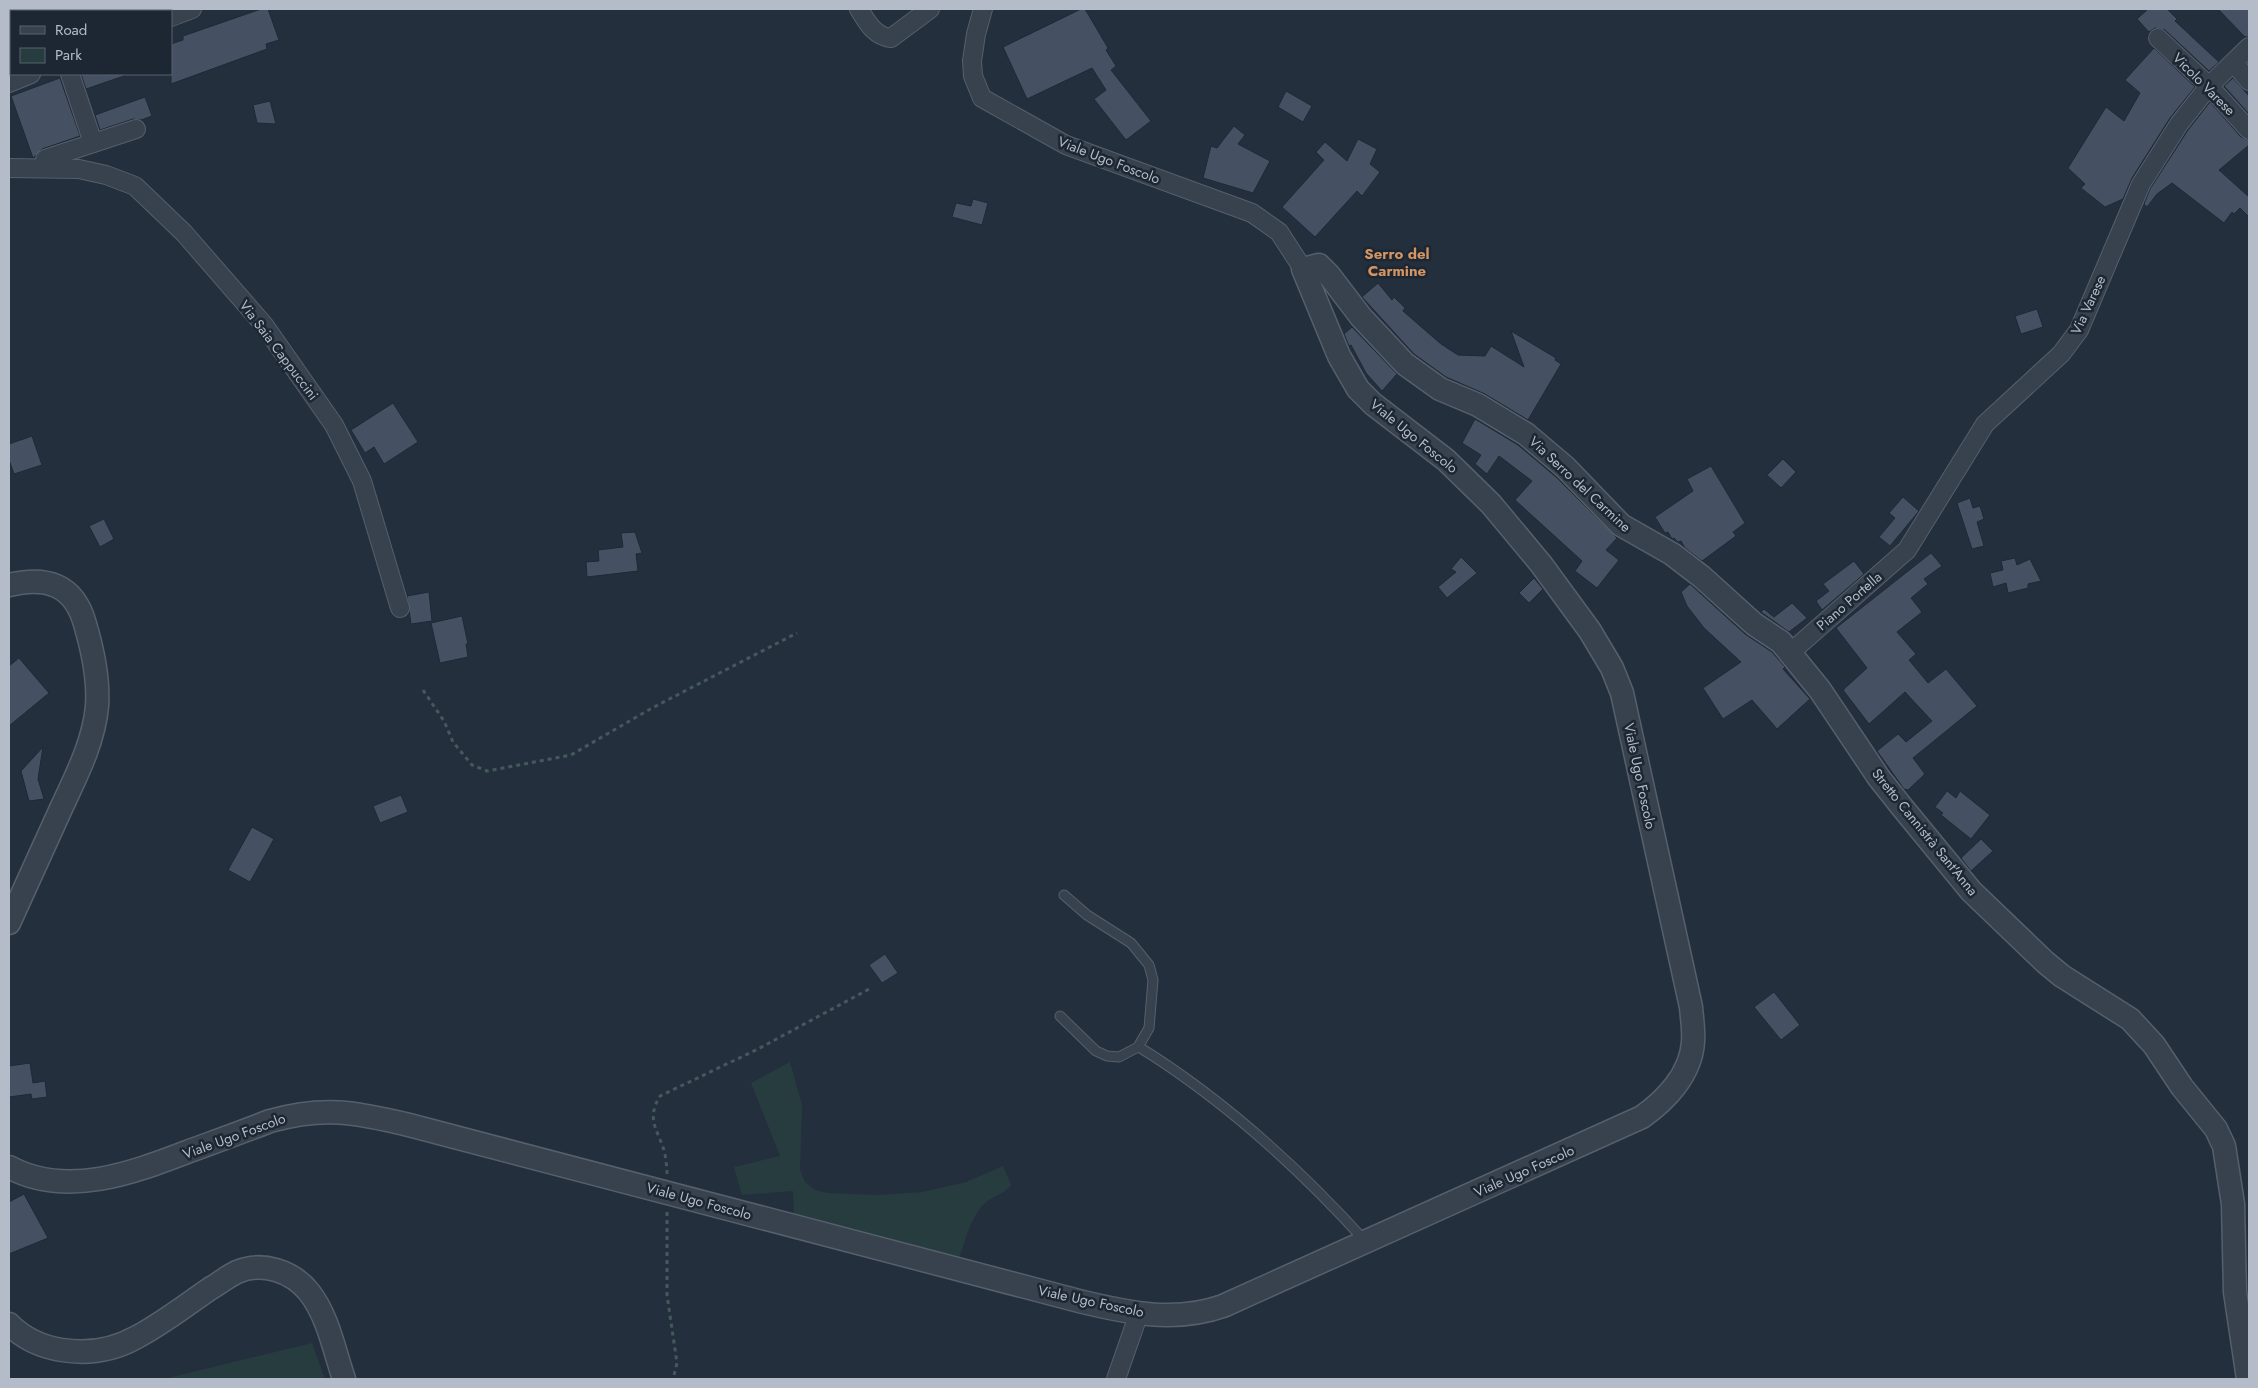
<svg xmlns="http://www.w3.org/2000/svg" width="2258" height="1388" font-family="Jost,sans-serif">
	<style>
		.green { fill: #263c3f }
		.building { fill: #455162; stroke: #1f2835 }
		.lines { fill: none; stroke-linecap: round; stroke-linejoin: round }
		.service-casing { stroke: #565f6c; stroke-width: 11 }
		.minor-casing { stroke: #565f6c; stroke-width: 20 }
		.tertiary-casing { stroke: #565f6c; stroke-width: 25 }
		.path { stroke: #44595c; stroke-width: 3; stroke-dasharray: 4 4; stroke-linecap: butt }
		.service { stroke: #38414e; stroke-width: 9 }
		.minor { stroke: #38414e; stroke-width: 18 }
		.tertiary { stroke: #38414e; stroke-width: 22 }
		.labels { text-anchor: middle; stroke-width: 5; stroke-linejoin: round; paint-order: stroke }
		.street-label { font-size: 14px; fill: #b4bcc9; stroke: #1d2633 }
		.neighbourhood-label { font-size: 15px; font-weight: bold; fill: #d59563; stroke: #1d2633 }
	</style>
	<rect width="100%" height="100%" fill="#242f3e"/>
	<!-- green -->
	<g class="green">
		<path d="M 790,1062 L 802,1105 L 800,1170 L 805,1182 L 815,1190 L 828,1193 L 877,1195 L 923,1192 L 966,1182 L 1003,1166 L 1011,1185 C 1003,1195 990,1197 982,1206 C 970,1220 965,1241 959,1258 L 794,1216 L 793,1191 L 742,1195 L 734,1167 L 780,1156 L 751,1083 Z"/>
		<path d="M 312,1343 L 325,1379 L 164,1379 Z"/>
	</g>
	<!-- building -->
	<g class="building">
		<path d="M 261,9 L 268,9 L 279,40 L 266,44 L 267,49 L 171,84 L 171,44 L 183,40 L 183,36 Z"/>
		<path d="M 1081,9 L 1085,9 L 1108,48 L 1106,50 L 1116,66 L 1111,70 L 1151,121 L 1126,140 L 1094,99 L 1106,90 L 1092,68 L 1027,99 L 1003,47 Z"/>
		<path d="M 2148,9 L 2167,9 L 2177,19 L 2175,21 L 2219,62 L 2209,71 L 2165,30 L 2155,28 L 2149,32 L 2137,19 Z"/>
		<path d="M 2218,9 L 2249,9 L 2249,37 L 2245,37 Z"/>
		<path d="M 2154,48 L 2195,87 L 2170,118 L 2132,178 L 2123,199 L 2105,207 L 2081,188 L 2085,184 L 2068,168 L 2106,107 L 2124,121 L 2140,93 L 2125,80 Z"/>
		<path d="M 81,74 L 124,74 L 124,76 L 86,89 Z"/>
		<path d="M 60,78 L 80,136 L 42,149 L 33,158 L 11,96 Z"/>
		<path d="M 2233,78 L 2249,96 L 2249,114 L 2224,86 Z"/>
		<path d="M 1286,91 L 1312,106 L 1303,122 L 1278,107 Z"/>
		<path d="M 145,97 L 152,116 L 141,120 L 133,119 L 100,130 L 95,115 Z"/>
		<path d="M 270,101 L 276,124 L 257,123 L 253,105 Z"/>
		<path d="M 2210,102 L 2241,137 L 2249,140 L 2249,145 L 2219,170 L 2249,197 L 2249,217 L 2240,208 L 2234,214 L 2232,212 L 2224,223 L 2172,183 L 2157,194 L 2147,207 L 2144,204 L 2150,189 L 2188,130 Z"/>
		<path d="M 1234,126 L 1245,135 L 1238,144 L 1270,161 L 1253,193 L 1203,178 L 1211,146 L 1217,148 Z"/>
		<path d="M 1358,139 L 1377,149 L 1370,164 L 1380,172 L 1362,196 L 1357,191 L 1315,237 L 1282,207 L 1324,160 L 1316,152 L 1325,142 L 1347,161 Z"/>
		<path d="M 973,199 L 988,203 L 982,225 L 952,217 L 956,203 L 971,206 Z"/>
		<path d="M 1378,283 L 1392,300 L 1394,297 L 1405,308 L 1403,311 L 1441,344 L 1458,355 L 1485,356 L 1491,346 L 1524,367 L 1511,331 L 1556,358 L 1555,360 L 1561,364 L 1528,420 L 1485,394 L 1446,377 L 1414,354 L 1362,297 Z"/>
		<path d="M 2037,309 L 2043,327 L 2021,334 L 2015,316 Z"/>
		<path d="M 1352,327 L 1397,374 L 1382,391 L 1366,373 L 1351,345 L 1349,346 L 1344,334 Z"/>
		<path d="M 393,403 L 418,442 L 384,464 L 374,447 L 365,453 L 351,430 Z"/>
		<path d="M 1475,419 L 1518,445 L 1556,477 L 1617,538 L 1606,550 L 1619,560 L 1597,588 L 1575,571 L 1582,561 L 1515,500 L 1532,481 L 1499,456 L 1487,474 L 1475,464 L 1481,455 L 1462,443 Z"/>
		<path d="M 32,436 L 42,465 L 14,474 L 9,460 L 9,444 Z"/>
		<path d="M 1783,459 L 1796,472 L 1781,488 L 1767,475 Z"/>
		<path d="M 1711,466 L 1745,523 L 1733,532 L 1736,536 L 1702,561 L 1685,548 L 1681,541 L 1678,542 L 1674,538 L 1672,539 L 1668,532 L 1665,533 L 1655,517 L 1693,491 L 1687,479 Z"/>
		<path d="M 1903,497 L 1919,511 L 1890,546 L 1879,537 L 1895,518 L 1889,513 Z"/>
		<path d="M 1970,498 L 1973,508 L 1980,506 L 1984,519 L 1977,522 L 1984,546 L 1972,549 L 1957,503 Z"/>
		<path d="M 104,519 L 114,539 L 100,547 L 89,526 Z"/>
		<path d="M 635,532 L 642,553 L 636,554 L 638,571 L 587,577 L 586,562 L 599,561 L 598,550 L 623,547 L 621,533 Z"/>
		<path d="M 1931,553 L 1942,566 L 1924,579 L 1928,584 L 1911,598 L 1922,612 L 1897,632 L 1916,654 L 1909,660 L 1928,683 L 1946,669 L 1977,706 L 1913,758 L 1925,774 L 1908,790 L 1904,789 L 1877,751 L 1898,734 L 1906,742 L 1932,721 L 1905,692 L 1869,724 L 1843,690 L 1867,668 L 1836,628 Z"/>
		<path d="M 1461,557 L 1477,573 L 1447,598 L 1438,587 L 1456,572 L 1451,569 Z"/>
		<path d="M 2015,558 L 2017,565 L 2030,559 L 2041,581 L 2028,584 L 2028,588 L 2008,593 L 2006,583 L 1993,587 L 1990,573 L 2003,570 L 2001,561 Z"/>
		<path d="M 1854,561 L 1864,574 L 1822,610 L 1816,601 L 1829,591 L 1823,584 Z"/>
		<path d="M 1534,578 L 1543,589 L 1529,603 L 1519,593 Z"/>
		<path d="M 1690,584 L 1745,634 L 1772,652 L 1785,667 L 1783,669 L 1810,699 L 1777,729 L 1752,700 L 1723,719 L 1703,688 L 1741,662 L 1704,628 L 1687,606 L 1681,592 Z"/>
		<path d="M 429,592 L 432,621 L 411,624 L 407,596 Z"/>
		<path d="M 1792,603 L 1807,618 L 1789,632 L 1761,612 L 1764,609 L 1774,617 Z"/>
		<path d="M 462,616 L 468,644 L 466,644 L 468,657 L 440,663 L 431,623 Z"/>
		<path d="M 19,658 L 49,693 L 9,726 L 9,666 Z"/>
		<path d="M 43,747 L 38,779 L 44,799 L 29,801 L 21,771 Z"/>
		<path d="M 1947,791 L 1956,798 L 1960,791 L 1990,815 L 1971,839 L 1941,815 L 1943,813 L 1935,807 Z"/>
		<path d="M 401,795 L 408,812 L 380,823 L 373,806 Z"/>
		<path d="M 252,827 L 274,839 L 250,882 L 228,870 Z"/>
		<path d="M 1981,839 L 1993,851 L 1971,871 L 1961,858 Z"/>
		<path d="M 885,954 L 898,973 L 882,983 L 869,965 Z"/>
		<path d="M 1774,992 L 1800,1025 L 1781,1040 L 1754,1007 Z"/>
		<path d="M 30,1063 L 33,1083 L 45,1081 L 47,1097 L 32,1099 L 31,1094 L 9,1097 L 9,1066 Z"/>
		<path d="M 24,1194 L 48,1238 L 9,1254 L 9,1202 Z"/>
	</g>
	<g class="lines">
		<!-- service casing -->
		<g class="service-casing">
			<g id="service">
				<path d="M 1060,1016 L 1096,1051 L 1107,1056 L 1119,1057 L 1138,1047 L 1149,1028 L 1153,980 L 1149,965 L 1131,943 L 1087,915 L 1064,895"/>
				<path d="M 1139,1047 C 1223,1099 1299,1168 1366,1242"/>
			</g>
		</g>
		<!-- minor casing -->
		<g class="minor-casing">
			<g id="minor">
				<path d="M 859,9 C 867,22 874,36 891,38 L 930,9"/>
				<path d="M 983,9 L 976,34 L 972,61 L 973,76 L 982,98 L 1066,145 L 1252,213 L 1279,232 L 1303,269"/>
				<path d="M 171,17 L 192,9"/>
				<path d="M 2158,38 L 2209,86 L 2249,130"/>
				<path d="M 2234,63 L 2249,81"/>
				<path d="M 70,74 L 93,143"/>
				<path d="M 9,83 L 31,74"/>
				<path d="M 45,159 L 136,129"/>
				<path d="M 9,168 L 79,169 L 106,175 L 135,186 L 184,233 L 264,325 L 334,425 L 362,481 L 400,608"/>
				<path d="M 1791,652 L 1907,550 L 1985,424 L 2061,354 L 2079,330 L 2141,184 L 2179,124 L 2209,86 L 2249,47"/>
				<path d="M 1116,1379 L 1139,1313"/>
			</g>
		</g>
		<!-- tertiary casing -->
		<g class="tertiary-casing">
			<g id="tertiary">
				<path d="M 9,585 C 46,576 74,584 85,624 C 93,651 99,678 97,706 C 94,743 74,780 59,813 C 42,850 26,886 9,923"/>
				<path d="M 9,1167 C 66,1198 132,1173 187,1152 C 214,1142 242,1132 270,1121 C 324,1106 355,1112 409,1125 L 1079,1301 C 1128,1313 1175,1323 1223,1306 L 1642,1117 C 1666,1100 1691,1074 1693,1042 C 1694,1031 1692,1019 1691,1007 L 1622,693 L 1612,668 L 1590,631 L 1541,564 L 1491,504 L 1446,460 L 1373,404 L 1358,389 L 1339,356 L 1303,269 L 1319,265 L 1329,275 L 1361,317 L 1405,364 L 1440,389 L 1478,405 L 1526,434 L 1565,467 L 1621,525 L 1672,554 L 1702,577 L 1754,624 L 1781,642 L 1820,690 L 1879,778 L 1902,807 L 1971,891 L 2045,962 L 2062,976 L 2130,1019 L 2154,1045 L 2182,1087 L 2216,1129 L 2224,1146 L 2233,1204 L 2235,1292 L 2248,1379"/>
				<path d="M 9,1324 C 23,1338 42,1347 62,1350 C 87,1354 113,1350 135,1338 C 162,1324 186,1305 211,1288 C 220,1283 228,1276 237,1272 C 262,1261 292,1271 309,1292 C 328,1316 334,1350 344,1379"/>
			</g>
		</g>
		<!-- path -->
		<g class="path">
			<path d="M 423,690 L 444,721 L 453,742 L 472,765 L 487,771 L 571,755 L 652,708 L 797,633"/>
			<path d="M 667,1174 C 667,1168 666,1161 665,1154 C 659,1130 645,1121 660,1096 L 758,1049 L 871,988"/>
			<path d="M 667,1212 L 667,1295 L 677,1363 L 673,1379"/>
		</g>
		<!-- service -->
		<use href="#service" class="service"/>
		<!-- minor -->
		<use href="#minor" class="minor"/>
		<!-- tertiary -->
		<use href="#tertiary" class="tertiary"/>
	</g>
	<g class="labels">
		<!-- street labels -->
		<g class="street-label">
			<text transform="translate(2204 84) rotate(45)" y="5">Vicolo Varese</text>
			<text transform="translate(1109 160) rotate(21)" y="5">Viale Ugo Foscolo</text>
			<text transform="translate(2088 305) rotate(-65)" y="5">Via Varese</text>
			<text transform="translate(279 350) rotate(53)" y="5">Via Saia Cappuccini</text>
			<text transform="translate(1414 436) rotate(39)" y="5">Viale Ugo Foscolo</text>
			<text transform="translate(1580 484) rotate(43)" y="5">Via Serro del Carmine</text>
			<text transform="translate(1849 601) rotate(-41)" y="5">Piano Portella</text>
			<text transform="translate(1640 776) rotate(78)" y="5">Viale Ugo Foscolo</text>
			<text transform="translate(1925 832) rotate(51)" y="5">Stretto Cannistrà Sant'Anna</text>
			<text transform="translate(234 1136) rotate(-20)" y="5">Viale Ugo Foscolo</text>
			<text transform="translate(1524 1171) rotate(-24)" y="5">Viale Ugo Foscolo</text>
			<text transform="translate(699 1201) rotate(15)" y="5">Viale Ugo Foscolo</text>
			<text transform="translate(1091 1301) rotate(12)" y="5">Viale Ugo Foscolo</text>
		</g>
		<!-- neighbourhood labels -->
		<g class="neighbourhood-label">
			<text x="1397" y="259">Serro del<tspan x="1397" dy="17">Carmine</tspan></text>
		</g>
	</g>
	<!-- border -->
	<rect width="2258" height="1388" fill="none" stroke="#b4bcc9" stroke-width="20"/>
	<!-- legend -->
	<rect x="10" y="10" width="162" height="65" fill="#1d2633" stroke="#59626f"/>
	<rect x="20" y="26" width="25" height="8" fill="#38414e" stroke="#59626f"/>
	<text x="55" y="35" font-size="15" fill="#b4bcc9">Road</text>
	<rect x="20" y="48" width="25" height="15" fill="#263c3f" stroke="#59626f"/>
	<text x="55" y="60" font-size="15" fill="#b4bcc9">Park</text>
</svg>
